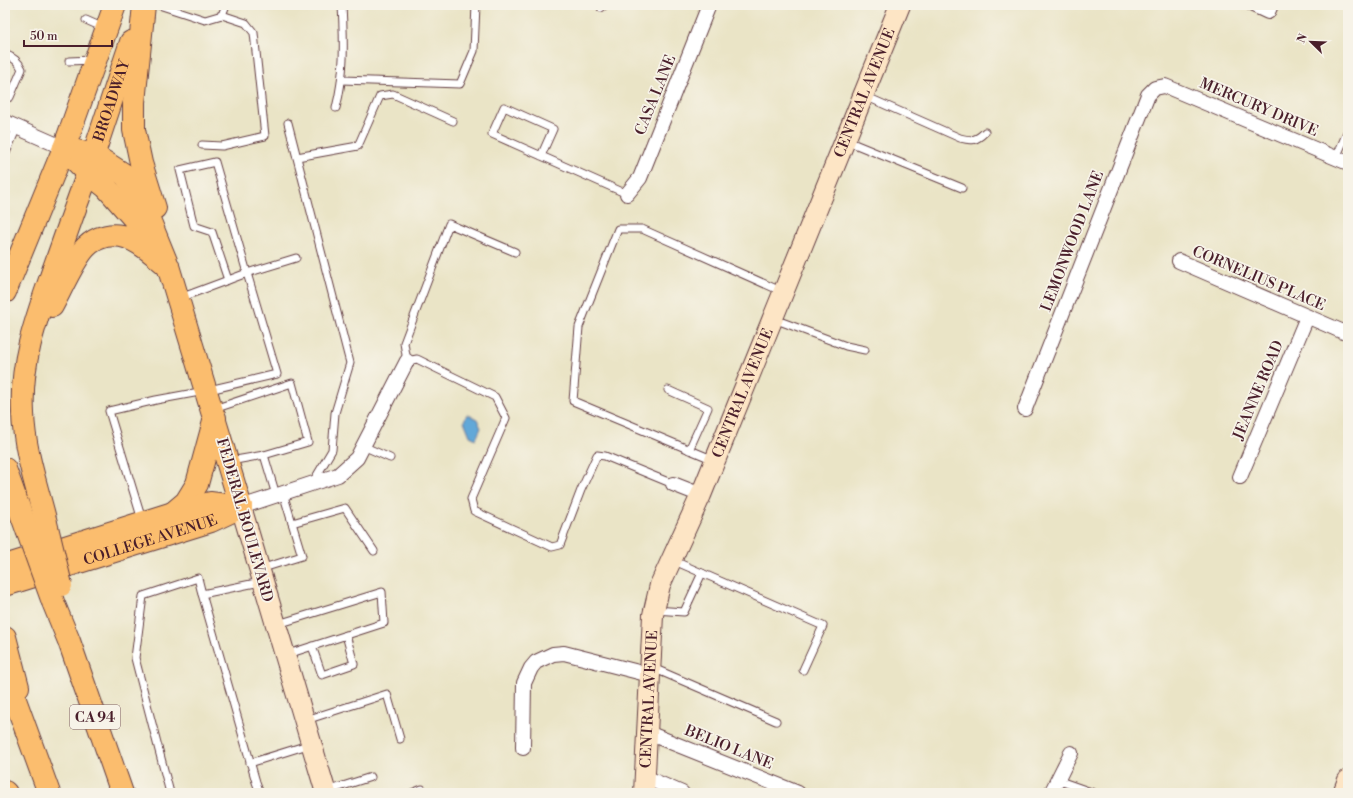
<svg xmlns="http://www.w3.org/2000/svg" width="1353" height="798" font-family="'Libre Bodoni',serif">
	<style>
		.water { fill: #62a8d8; stroke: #566482 }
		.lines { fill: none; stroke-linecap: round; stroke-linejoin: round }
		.lane-casing { stroke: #623d42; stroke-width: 9 }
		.street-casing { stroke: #623d42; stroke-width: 16 }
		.secondary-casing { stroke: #623d42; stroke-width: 22 }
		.primary-casing { stroke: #623d42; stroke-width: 24 }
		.highway-casing { stroke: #623d42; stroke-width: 24 }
		.lane { stroke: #fff; stroke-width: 7 }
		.street { stroke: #fff; stroke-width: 14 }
		.secondary { stroke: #fde5c5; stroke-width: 20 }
		.primary { stroke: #fbbd6e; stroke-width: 22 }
		.highway { stroke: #fbbd6e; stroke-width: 22 }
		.highway-bridge-casing { stroke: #623d42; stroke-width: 24; stroke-linecap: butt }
		.highway-bridge { stroke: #fbbd6e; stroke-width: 22 }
		.labels { text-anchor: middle; stroke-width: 3.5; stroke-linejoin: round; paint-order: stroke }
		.shield { fill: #f7f3e8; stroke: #7e5f64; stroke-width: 1 }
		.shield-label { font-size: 14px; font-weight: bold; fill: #4a1f2b }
		.street-label { font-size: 15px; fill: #4a1f2b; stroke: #f7f3e8 }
	</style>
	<rect width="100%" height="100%" fill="#f7f3e8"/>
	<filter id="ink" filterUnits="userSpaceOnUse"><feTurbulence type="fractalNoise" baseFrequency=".025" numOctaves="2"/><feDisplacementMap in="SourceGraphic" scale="8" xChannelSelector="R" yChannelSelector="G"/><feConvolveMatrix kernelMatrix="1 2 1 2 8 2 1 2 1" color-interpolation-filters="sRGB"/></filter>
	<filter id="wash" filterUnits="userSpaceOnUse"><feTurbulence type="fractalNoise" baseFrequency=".012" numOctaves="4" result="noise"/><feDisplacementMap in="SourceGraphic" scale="16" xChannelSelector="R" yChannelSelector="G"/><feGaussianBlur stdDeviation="0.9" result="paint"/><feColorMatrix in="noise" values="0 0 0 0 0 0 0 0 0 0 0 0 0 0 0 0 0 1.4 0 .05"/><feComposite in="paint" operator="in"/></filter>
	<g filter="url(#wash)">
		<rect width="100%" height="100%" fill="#eae4c6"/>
		<!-- water -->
		<path class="water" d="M 467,414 L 477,419 L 481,428 L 476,439 L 470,436 L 464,421 Z"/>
	</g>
	<g filter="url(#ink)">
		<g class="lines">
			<!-- lane casing -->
			<g class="lane-casing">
				<g id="lane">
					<path d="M 159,5 L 205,20 L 222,15 L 246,23 L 254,33 L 265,136 L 222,146 L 202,145"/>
					<path d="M 601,8 L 605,5"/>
					<path d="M 222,15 L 226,5"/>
					<path d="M 86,20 L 104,28"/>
					<path d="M 5,54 C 14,58 18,61 22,69 L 10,97 L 5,99"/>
					<path d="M 69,61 L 93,60"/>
					<path d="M 342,80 L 460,84 L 474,51 L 476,5"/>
					<path d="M 865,96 L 960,138 C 972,141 976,141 985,132"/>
					<path d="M 336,108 C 345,73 344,41 342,5"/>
					<path d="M 288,123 L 350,363 L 335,413 L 332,450 L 313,482"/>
					<path d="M 847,141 L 962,188"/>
					<path d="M 5,155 L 17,127"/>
					<path d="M 541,156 L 553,129 L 504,107 L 492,134 L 627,194"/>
					<path d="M 297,157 L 358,146 L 380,96 L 393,94 L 453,121"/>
					<path d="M 1336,158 L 1348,130"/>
					<path d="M 515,252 L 449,224 L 404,343 L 407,361 L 417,359 L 495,397 L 506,418 L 471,499 L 474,511 L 552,547 L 560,545 L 581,490 L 597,455 L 605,456 L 673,484"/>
					<path d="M 228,280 L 212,232 L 194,226 L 180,170 L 215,162 L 247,273 L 296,258"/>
					<path d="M 774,319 L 846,346 L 865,350"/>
					<path d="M 668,390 L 708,408 L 689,450"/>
					<path d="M 214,409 L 292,383 L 308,442 L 264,455 L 230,461"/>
					<path d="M 363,446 L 390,458"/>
					<path d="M 264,455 L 276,495"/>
					<path d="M 714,460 L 573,401 L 579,327 L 618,229 L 642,229 L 783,292"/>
					<path d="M 142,520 L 109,411 L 156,400 L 205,391 L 277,374 L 247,273 L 180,298"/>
					<path d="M 292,523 L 345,508 L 374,551"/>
					<path d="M 672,560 L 823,626 L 803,670"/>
					<path d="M 260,569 L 302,556 L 283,493"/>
					<path d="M 202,594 L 256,782 L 260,793"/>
					<path d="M 655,610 L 684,612 L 702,573"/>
					<path d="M 278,624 L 382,592 L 384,623 L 285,655"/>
					<path d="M 312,646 L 322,675 L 354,664 L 346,635"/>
					<path d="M 653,668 L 776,721"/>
					<path d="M 306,720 L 387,694 L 400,739"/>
					<path d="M 250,763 L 311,744"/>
					<path d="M 1057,780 L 1094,793"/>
					<path d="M 327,791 L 371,777"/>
					<path d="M 170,793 L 135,658 L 143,596 L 198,578 L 202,594 L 261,582"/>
					<path d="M 412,793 L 422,789"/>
				</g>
			</g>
			<!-- street casing -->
			<g class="street-casing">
				<g id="street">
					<path d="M 1253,5 L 1268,12 L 1271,5"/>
					<path d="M 5,122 L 64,148"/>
					<path d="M 627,194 L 640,178 L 709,5"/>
					<path d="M 1179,261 L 1348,334"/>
					<path d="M 1025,409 L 1148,95 L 1155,88 L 1165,86 L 1348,163"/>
					<path d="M 1240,477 L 1307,317"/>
					<path d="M 673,484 L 701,495"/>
					<path d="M 241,507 L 338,475 L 357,458 L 407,361"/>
					<path d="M 648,733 L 798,793"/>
					<path d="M 523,748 L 524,683 L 531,668 L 536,662 L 553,654 L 564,653 L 650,675"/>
					<path d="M 645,777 L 682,793"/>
					<path d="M 1051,793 L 1071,753"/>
				</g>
			</g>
			<!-- secondary casing -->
			<g class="secondary-casing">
				<g id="secondary">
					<path d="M 241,507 L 326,793"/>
					<path id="s1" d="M 644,793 L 653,615 L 660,585 L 701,495 L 900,5"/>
					<path d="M 1343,793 L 1348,780"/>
				</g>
			</g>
			<!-- primary casing -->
			<g class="primary-casing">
				<g id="primary">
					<path d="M 144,5 L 134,102 L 134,130 L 141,163 L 155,208"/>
					<path d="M 64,148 L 94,155 L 125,175 L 140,197 L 168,266 L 241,507"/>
					<path d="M 64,148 L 115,5"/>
					<path d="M 76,161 L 88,173 L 106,187 L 151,238"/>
					<path id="s2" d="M 89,168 L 131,42"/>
					<path d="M 173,513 L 186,502 L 197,484 L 215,418"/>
					<path d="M 5,566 L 173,513 L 210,503 L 241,507"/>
					<path id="s3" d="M 5,585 L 211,521 L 241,507"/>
				</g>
			</g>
			<!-- highway casing -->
			<g class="highway-casing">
				<g id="highway">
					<path d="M 5,292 L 64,148"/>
					<path d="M 52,306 C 61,290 74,259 86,247 C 97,236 114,232 128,238 C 143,243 156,257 168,266"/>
					<path d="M 5,469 L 27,530"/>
					<path d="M 46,523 C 37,487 24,450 23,413 C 20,360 37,317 54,268 C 65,237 76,205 88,173"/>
					<path d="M 53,602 L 69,641 L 122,793"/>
					<path d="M 5,637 L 18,687"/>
					<path d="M 5,672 L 49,793"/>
					<path d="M 5,792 L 6,793"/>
				</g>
			</g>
			<!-- lane -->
			<use href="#lane" class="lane"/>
			<!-- street -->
			<use href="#street" class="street"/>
			<!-- secondary -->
			<use href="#secondary" class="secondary"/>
			<!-- primary -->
			<use href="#primary" class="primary"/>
			<!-- highway -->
			<use href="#highway" class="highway"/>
			<!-- highway-bridge casing -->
			<g class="highway-bridge-casing">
				<g id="highway-bridge">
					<path d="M 46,523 L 61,585"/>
					<path d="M 27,530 L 53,602"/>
				</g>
			</g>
			<!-- highway-bridge -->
			<use href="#highway-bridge" class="highway-bridge"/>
		</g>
	</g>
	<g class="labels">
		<!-- shield labels -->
		<rect class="shield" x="70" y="705" width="50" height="24" rx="3"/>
		<g class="shield-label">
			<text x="95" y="722">CA 94</text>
		</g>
		<!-- street labels -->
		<g class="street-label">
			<text dy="5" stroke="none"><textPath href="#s1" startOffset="742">CENTRAL AVENUE</textPath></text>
			<text transform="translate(655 95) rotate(-68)" y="5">CASA LANE</text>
			<text dy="5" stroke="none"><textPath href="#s2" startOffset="71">BROADWAY</textPath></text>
			<text transform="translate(1259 107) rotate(23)" y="5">MERCURY DRIVE</text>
			<text transform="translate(1072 241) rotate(-69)" y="5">LEMONWOOD LANE</text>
			<text transform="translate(1259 278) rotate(23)" y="5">CORNELIUS PLACE</text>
			<text transform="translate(1258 390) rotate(-67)" y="5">JEANNE ROAD</text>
			<text dy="5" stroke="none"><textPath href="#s1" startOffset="418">CENTRAL AVENUE</textPath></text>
			<text transform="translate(245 520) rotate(74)" y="5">FEDERAL BOULEVARD</text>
			<text dy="5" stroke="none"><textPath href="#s3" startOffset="152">COLLEGE AVENUE</textPath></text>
			<text dy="5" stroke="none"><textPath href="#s1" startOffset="94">CENTRAL AVENUE</textPath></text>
			<text transform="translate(729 747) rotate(22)" y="5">BELIO LANE</text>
		</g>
	</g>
	<!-- margin -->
	<rect width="1353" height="798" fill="none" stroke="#f7f3e8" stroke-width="20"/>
	<!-- north arrow -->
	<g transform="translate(1311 42) rotate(293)" stroke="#f7f3e8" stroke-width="3" paint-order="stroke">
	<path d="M0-3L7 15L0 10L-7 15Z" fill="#4a1f2b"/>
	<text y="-6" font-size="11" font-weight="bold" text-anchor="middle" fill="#4a1f2b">N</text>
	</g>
	<!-- scale -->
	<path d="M24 40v6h88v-6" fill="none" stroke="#4a1f2b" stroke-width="2"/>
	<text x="30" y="40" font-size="12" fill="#4a1f2b" stroke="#f7f3e8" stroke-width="3" paint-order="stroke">50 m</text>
</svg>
